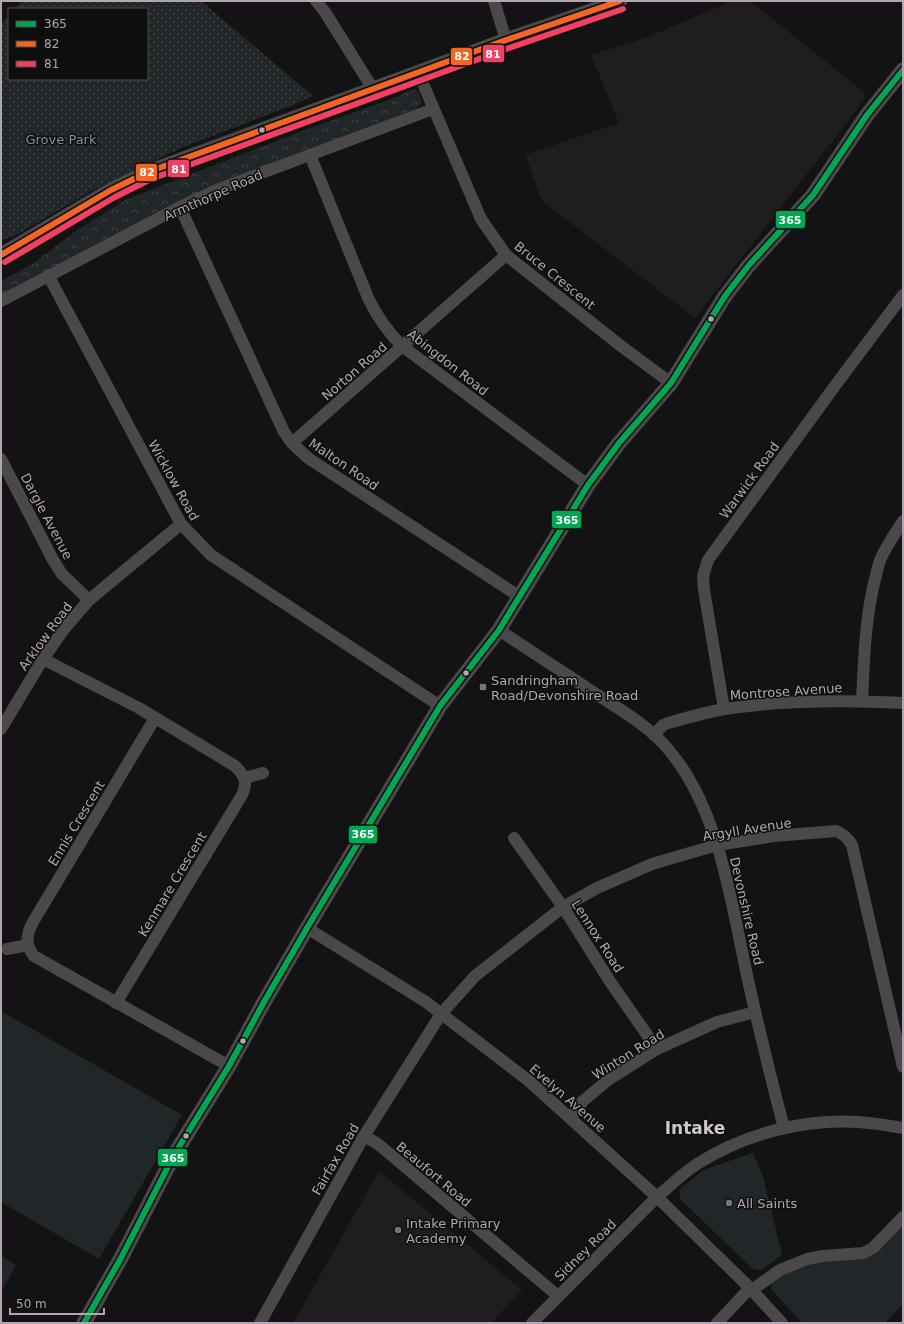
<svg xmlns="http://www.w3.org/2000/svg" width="904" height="1324" font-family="'DejaVu Sans',sans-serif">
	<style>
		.built { fill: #1f1d1f }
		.grass { fill: #212629 }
		.forest { fill: url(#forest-crowns) }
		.park { fill: url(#park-dots) }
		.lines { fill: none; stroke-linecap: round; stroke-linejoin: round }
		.minor { stroke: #4a484b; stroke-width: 12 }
		.tertiary { stroke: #4a484b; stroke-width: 15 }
		.bus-1-casing { stroke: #0f0e0f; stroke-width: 9 }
		.bus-2-casing { stroke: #0f0e0f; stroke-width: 9 }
		.bus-3-casing { stroke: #0f0e0f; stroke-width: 9 }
		.bus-1 { stroke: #00a651; stroke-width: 6 }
		.bus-2 { stroke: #f26522; stroke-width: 6 }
		.bus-3 { stroke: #f24062; stroke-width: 6 }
		.bus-dot { fill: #b3a5b4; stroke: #0f0e0f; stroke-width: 1.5 }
		.poi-dot { fill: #7b727c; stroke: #0f0e0f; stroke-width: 1.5 }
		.labels { text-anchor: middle; stroke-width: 3; stroke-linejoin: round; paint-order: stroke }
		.park-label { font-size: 13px; fill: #7e949d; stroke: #0f0e0f }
		.street-label { font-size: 13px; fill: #b3a5b4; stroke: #0f0e0f }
		.poi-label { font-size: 13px; fill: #b3a5b4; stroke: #0f0e0f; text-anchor: start }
		.district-label { font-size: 17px; font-weight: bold; fill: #d0c6d0; stroke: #0f0e0f }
		.line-badge { stroke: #0f0e0f; stroke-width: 1.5 }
		.badge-label { font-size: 11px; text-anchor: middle; font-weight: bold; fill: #fff }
	</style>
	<defs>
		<pattern id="forest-crowns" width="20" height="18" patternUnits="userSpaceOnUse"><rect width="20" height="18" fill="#212629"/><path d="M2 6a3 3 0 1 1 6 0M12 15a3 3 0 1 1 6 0" fill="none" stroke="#3f4246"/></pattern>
		<pattern id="park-dots" width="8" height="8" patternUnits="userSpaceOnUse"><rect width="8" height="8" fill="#212629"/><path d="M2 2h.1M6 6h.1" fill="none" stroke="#3f4246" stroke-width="1.8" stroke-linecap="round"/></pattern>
	</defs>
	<rect width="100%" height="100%" fill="#141314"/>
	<!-- built -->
	<g class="built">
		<path d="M 732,1 L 750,1 L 864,92 L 865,99 L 695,318 L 542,201 L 525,155 L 619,123 L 591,55 L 645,38 Z"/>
		<path d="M 379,1171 L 522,1290 L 491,1323 L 293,1323 Z"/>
	</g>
	<!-- grass -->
	<g class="grass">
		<path d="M 1,1011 L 182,1115 L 99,1259 L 1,1202 Z"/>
		<path d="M 753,1153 L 763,1176 L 782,1255 L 761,1270 L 753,1269 L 680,1199 L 679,1190 L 703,1170 Z"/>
		<path d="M 903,1222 L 903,1304 L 885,1323 L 802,1323 L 771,1289 L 772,1283 L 776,1278 L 805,1264 L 858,1258 Z"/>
		<path d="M 1,1256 L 16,1265 L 3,1289 L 1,1288 Z"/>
	</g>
	<!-- forest -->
	<path class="forest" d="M 414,89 L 419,92 L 422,103 L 415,109 L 259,168 L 202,191 L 106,239 L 1,295 L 1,281 L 34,263 L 73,233 L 127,199 L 305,130 L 399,96 Z"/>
	<!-- park -->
	<path class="park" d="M 22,1 L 201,1 L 313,96 L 298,103 L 181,148 L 95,189 L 14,236 L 1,240 L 1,24 L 9,16 L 9,79 L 147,79 L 147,9 L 15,9 Z"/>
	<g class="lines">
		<!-- minor -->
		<g class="minor">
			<path d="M 316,1 L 325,12 L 373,89"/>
			<path d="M 494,1 L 506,40"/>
			<path d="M 418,72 L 481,219 L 506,255 L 621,346 L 671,383"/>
			<path d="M 310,155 L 369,300 C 378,318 388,332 402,346 L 588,485"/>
			<path d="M 180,207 L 284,432 L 292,443 L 308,458 L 520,597"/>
			<path d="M 48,275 L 181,524 L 211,555 L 440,706"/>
			<path d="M 1,301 L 180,207 L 219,189 L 433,109"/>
			<path d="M 292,443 L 506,255"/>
			<path d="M 1,459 L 53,560 L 62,574 L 89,600"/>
			<path d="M 499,630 C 530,651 562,671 593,692 C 619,709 648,725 668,749 C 720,810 731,903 748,980 C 759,1029 771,1079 784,1128"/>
			<path d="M 43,659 L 139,708 L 235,766 C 245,776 248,782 242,795 L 116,1003"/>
			<path d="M 862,701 C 864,660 865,619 875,579 C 877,572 878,565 881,558 C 887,545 895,533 903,521"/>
			<path d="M 724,709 L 704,590 L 703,576 L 708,560 L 840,379 L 903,295"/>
			<path d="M 155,718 L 33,922 C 26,935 25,944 34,956 L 229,1066"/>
			<path d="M 1,729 L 43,659 L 64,629 L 89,600 L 181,524"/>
			<path d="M 654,735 L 663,725 L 668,723 C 687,718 706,712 725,709 C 784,700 844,700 903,703"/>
			<path d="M 244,778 L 263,773"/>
			<path d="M 514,838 L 563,907 L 611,983 L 657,1049"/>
			<path d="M 307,928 L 426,1002 L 529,1081 L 657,1197 L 750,1288 L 782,1323"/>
			<path d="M 7,949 L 28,945"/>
			<path d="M 570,1118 L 583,1101 L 608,1080 L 657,1049 L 717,1022 L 755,1012"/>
			<path d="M 364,1136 L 378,1144 L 558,1296"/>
			<path d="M 752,1290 L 780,1270 L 807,1259 L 823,1256 L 863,1253 L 873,1248 L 903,1217"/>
			<path d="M 260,1323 L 364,1136 L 441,1014 L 475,976 L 563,907 L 597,888 L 652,864 L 717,845 L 774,836 L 836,831 C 844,834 848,838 852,845 L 903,1067"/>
			<path d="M 532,1323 L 657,1197 C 670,1186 683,1173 697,1164 C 744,1134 802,1119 858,1122 C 873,1123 888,1125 903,1128"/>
			<path d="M 717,1323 L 750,1288"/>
		</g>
		<!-- tertiary -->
		<g class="tertiary">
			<path d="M 1,255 L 111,190 L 148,172 L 506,40 L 620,1"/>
			<path d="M 84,1323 L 121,1258 L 174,1155 L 229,1066 L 264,1002 L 307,928 L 440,706 L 499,630 L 588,485 L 619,443 L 671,383 L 725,296 L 749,265 L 813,195 L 867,115 L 903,70"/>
		</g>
		<!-- bus-1 casing -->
		<g class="bus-1-casing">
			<path id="bus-1" d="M 84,1323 L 121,1258 L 174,1155 L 229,1066 L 264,1002 L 307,928 L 440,706 L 499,630 L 588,485 L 619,443 L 671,383 L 725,296 L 749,265 L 813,195 L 867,115 L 903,70"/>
		</g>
		<!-- bus-2 casing -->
		<g class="bus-2-casing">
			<path id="bus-2" d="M 1,255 L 111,190 L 148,172 L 506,40 L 620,1"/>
		</g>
		<!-- bus-3 casing -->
		<g class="bus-3-casing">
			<path id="bus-3" d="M 5,262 L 115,197 L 151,179 L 509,48 L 623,9"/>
		</g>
		<!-- bus-1 -->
		<use href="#bus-1" class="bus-1"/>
		<!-- bus-2 -->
		<use href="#bus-2" class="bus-2"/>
		<!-- bus-3 -->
		<use href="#bus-3" class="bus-3"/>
	</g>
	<!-- markers -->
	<g class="bus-dot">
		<circle cx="262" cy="130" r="3.5"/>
		<circle cx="711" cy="319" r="3.5"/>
		<circle cx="466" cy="673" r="3.5"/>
		<circle cx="243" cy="1041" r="3.5"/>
		<circle cx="186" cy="1136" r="3.5"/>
	</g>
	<g class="poi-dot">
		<rect x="479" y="683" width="8" height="8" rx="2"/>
		<circle cx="729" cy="1203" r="4"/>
		<circle cx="398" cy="1230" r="4"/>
	</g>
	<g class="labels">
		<!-- park labels -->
		<g class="park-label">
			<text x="61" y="144">Grove Park</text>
		</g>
		<!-- street labels -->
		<g class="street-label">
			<text transform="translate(213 195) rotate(-24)" y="5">Armthorpe Road</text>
			<text transform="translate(555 275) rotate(39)" y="5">Bruce Crescent</text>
			<text transform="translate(448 362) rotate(38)" y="5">Abingdon Road</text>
			<text transform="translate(354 371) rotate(-41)" y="5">Norton Road</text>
			<text transform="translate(344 464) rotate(34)" y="5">Malton Road</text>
			<text transform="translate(174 480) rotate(61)" y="5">Wicklow Road</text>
			<text transform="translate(749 480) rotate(-54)" y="5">Warwick Road</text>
			<text transform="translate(47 516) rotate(62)" y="5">Dargle Avenue</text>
			<text transform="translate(45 636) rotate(-54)" y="5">Arklow Road</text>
			<text transform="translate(786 691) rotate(-4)" y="5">Montrose Avenue</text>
			<text transform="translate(76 823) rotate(-59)" y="5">Ennis Crescent</text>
			<text transform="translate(747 829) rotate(-9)" y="5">Argyll Avenue</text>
			<text transform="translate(172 884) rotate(-59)" y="5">Kenmare Crescent</text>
			<text transform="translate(747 911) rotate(77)" y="5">Devonshire Road</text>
			<text transform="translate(598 936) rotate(57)" y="5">Lennox Road</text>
			<text transform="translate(628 1054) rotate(-32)" y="5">Winton Road</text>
			<text transform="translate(568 1098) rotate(41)" y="5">Evelyn Avenue</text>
			<text transform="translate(335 1159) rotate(-60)" y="5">Fairfax Road</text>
			<text transform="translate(434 1174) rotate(40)" y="5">Beaufort Road</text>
			<text transform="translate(585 1250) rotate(-45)" y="5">Sidney Road</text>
		</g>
		<!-- poi labels -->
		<g class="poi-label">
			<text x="491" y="685">Sandringham<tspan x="491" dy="15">Road/Devonshire Road</tspan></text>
			<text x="737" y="1208">All Saints</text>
			<text x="406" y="1228">Intake Primary<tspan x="406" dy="15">Academy</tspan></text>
		</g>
		<!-- district labels -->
		<g class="district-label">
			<text x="695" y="1134">Intake</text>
		</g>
	</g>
	<g class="line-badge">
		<rect x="482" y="44" width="23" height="19" rx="4" fill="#f24062"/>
		<rect x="450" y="47" width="23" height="19" rx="4" fill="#f26522"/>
		<rect x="167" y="159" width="23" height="19" rx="4" fill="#f24062"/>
		<rect x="135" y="163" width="23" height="19" rx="4" fill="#f26522"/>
		<rect x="775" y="210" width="31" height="19" rx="4" fill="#00a651"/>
		<rect x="551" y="510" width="31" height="19" rx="4" fill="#00a651"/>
		<rect x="348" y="825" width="30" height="19" rx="4" fill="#00a651"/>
		<rect x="157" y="1148" width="31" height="19" rx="4" fill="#00a651"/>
	</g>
	<g class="badge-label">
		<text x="493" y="58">81</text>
		<text x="462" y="60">82</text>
		<text x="179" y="173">81</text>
		<text x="147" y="176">82</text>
		<text x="790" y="224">365</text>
		<text x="567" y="524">365</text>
		<text x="363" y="838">365</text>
		<text x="173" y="1162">365</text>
	</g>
	<!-- border -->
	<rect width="904" height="1324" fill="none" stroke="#b3a5b4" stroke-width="4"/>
	<!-- legend -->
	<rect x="8" y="8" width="140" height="72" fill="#0f0e0f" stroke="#514a51"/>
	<rect x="16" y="21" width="20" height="6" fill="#00a651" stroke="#514a51"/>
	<text x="44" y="28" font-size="12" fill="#b3a5b4">365</text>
	<rect x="16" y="41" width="20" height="6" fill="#f26522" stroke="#514a51"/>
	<text x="44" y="48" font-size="12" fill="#b3a5b4">82</text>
	<rect x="16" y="61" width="20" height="6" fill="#f24062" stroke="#514a51"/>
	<text x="44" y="68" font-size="12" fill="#b3a5b4">81</text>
	<!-- scale -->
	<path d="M10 1308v6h94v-6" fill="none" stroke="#b3a5b4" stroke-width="2"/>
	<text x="16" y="1308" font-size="12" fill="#b3a5b4" stroke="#0f0e0f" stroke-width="3" paint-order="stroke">50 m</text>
</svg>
